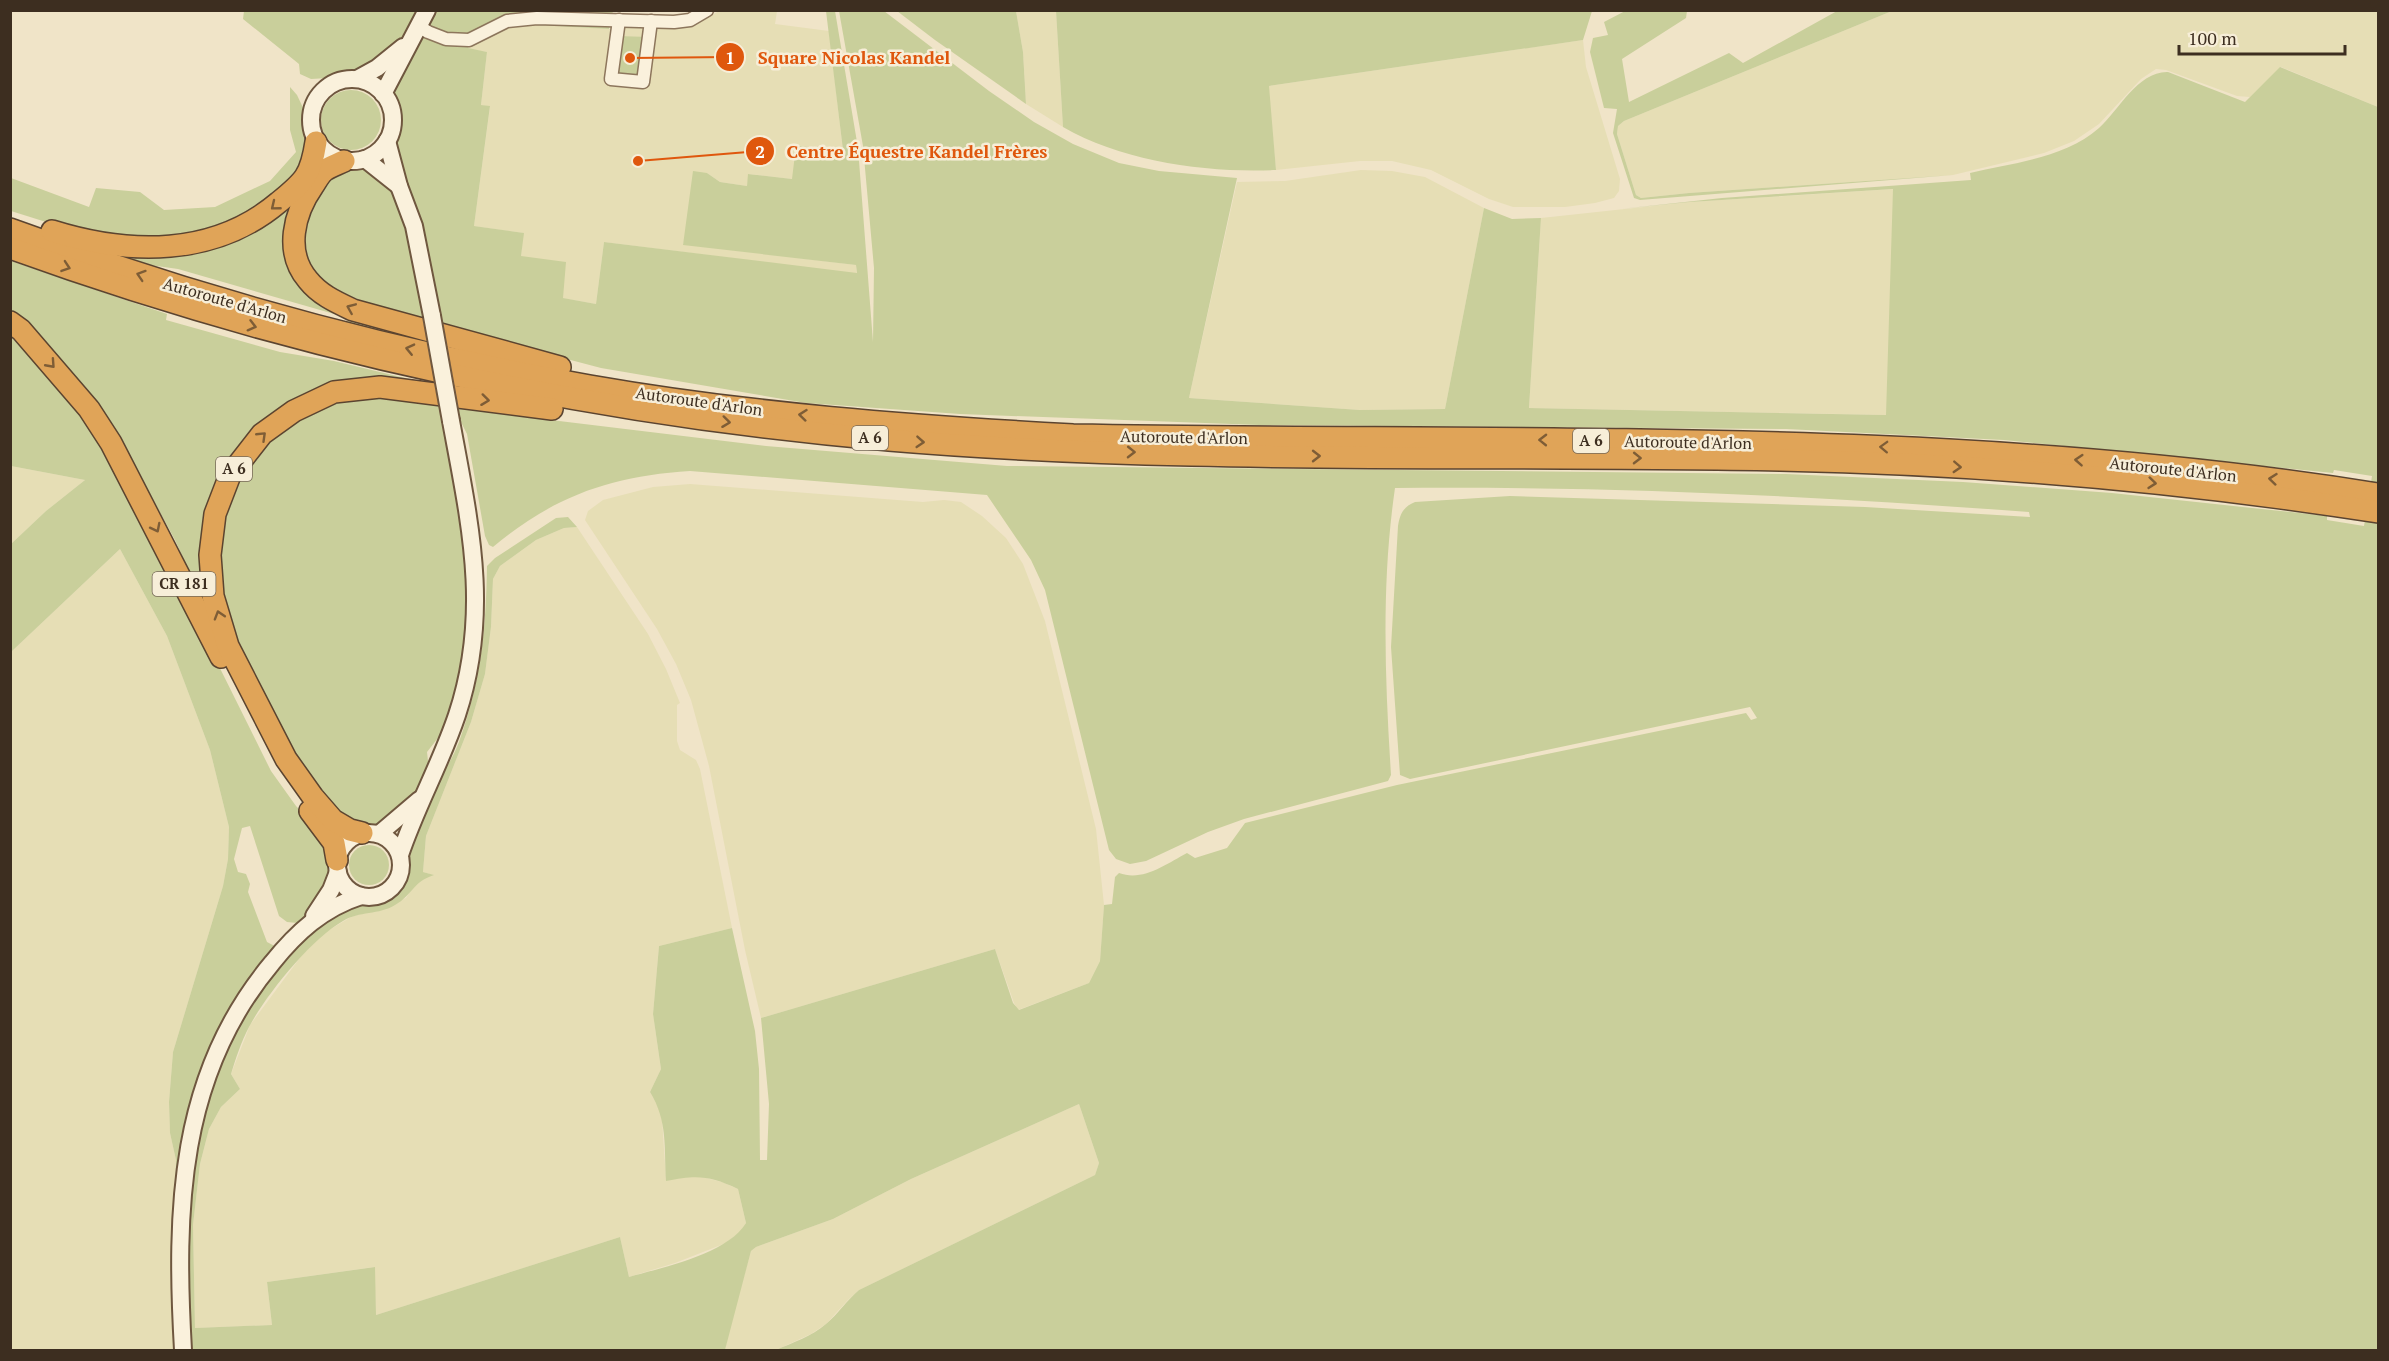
<svg xmlns="http://www.w3.org/2000/svg" width="2389" height="1361" font-family="'PT Serif',serif">
	<style>
		.farmland { fill: #e6deb5 }
		.green { fill: #c9cf9b; fill-rule: evenodd }
		.lines { fill: none; stroke-linecap: round; stroke-linejoin: round }
		.minor-casing { stroke: #8d765c; stroke-width: 15 }
		.secondary-casing { stroke: #6f573f; stroke-width: 20 }
		.motorway-casing { stroke: #5b4430; stroke-width: 24 }
		.minor { stroke: #faf1dc; stroke-width: 12 }
		.secondary { stroke: #faf1dc; stroke-width: 16 }
		.motorway { stroke: #e0a458; stroke-width: 21 }
		.secondary-bridge-casing { stroke: #6f573f; stroke-width: 20; stroke-linecap: butt }
		.secondary-bridge { stroke: #faf1dc; stroke-width: 16 }
		.oneway { stroke: #7e5d36 }
		.labels { text-anchor: middle; stroke-width: 5; stroke-linejoin: round; paint-order: stroke }
		.shield { fill: #f7eed8; stroke: #756857; stroke-width: 1.5 }
		.shield-label { font-size: 15px; font-weight: bold; fill: #3d2e20 }
		.street-label { font-size: 16px; fill: #3d2e20; stroke: #f7eed8 }
		.leader { fill: none; stroke: #df570d; stroke-width: 2 }
		.callout-dot { fill: #df570d; stroke: #f7eed8; stroke-width: 2 }
		.mark-label { font-size: 18px; text-anchor: middle; font-weight: bold; fill: #fff }
		.callout-label { font-size: 18px; text-anchor: middle; font-weight: bold; fill: #df570d; stroke: #f7eed8; stroke-width: 5; stroke-linejoin: round; paint-order: stroke }
	</style>
	<rect width="100%" height="100%" fill="#f0e4c8"/>
	<!-- farmland -->
	<g class="farmland">
		<path d="M 712,11 L 712,15 L 719,11 L 777,11 L 775,24 L 829,31 L 843,151 L 792,179 L 749,174 L 747,186 L 720,182 L 707,173 L 683,244 L 856,265 L 857,274 L 604,242 L 596,304 L 562,298 L 521,256 L 523,233 L 474,226 L 490,107 L 481,105 L 487,52 L 467,49 L 469,40 L 490,36 L 508,27 L 536,25 L 610,29 L 611,20 L 674,22 Z"/>
		<path d="M 1016,11 L 1056,11 L 1063,127 L 1026,104 L 1023,52 Z"/>
		<path d="M 1892,11 L 2378,11 L 2378,107 L 2281,67 L 2250,97 L 2237,96 L 2166,70 L 2156,69 L 2141,79 L 2099,124 L 2074,141 L 2044,153 L 1953,175 L 1689,193 L 1641,198 L 1636,195 L 1617,134 L 1618,126 L 1624,121 Z"/>
		<path d="M 1583,40 L 1586,67 L 1620,179 L 1619,191 L 1614,198 L 1595,203 L 1565,207 L 1513,207 L 1489,199 L 1431,170 L 1392,161 L 1360,161 L 1276,170 L 1268,86 Z"/>
		<path d="M 1361,170 L 1392,171 L 1425,177 L 1484,208 L 1445,409 L 1360,410 L 1189,398 L 1237,182 L 1285,181 Z"/>
		<path d="M 1894,189 L 1887,415 L 1529,408 L 1541,218 L 1690,202 Z"/>
		<path d="M 11,466 L 85,480 L 46,511 L 11,544 Z"/>
		<path d="M 690,484 L 923,502 L 944,500 L 961,502 L 982,516 L 1006,538 L 1023,564 L 1045,621 L 1096,829 L 1104,905 L 1100,961 L 1089,983 L 1018,1010 L 1014,1003 L 995,949 L 761,1018 L 745,950 L 709,766 L 691,700 L 676,664 L 657,629 L 585,520 L 588,511 L 603,500 L 653,487 Z"/>
		<path d="M 577,527 L 648,634 L 666,669 L 680,703 L 677,705 L 677,741 L 680,750 L 696,760 L 700,769 L 732,928 L 659,946 L 653,1014 L 661,1069 L 650,1092 L 659,1108 L 662,1118 L 666,1180 L 694,1175 L 722,1182 L 738,1189 L 746,1223 L 741,1231 L 726,1243 L 675,1263 L 629,1277 L 620,1237 L 376,1315 L 374,1267 L 267,1282 L 272,1325 L 195,1328 L 193,1225 L 200,1164 L 209,1129 L 221,1107 L 240,1089 L 231,1074 L 250,1025 L 302,955 L 324,933 L 351,917 L 406,898 L 414,886 L 422,879 L 433,875 L 423,872 L 426,836 L 471,722 L 485,674 L 491,627 L 493,579 L 500,566 L 536,540 L 564,528 Z"/>
		<path d="M 120,549 L 167,636 L 210,750 L 229,827 L 228,859 L 223,886 L 173,1052 L 169,1102 L 170,1133 L 176,1160 L 173,1221 L 174,1350 L 11,1350 L 11,652 Z"/>
		<path d="M 1079,1104 L 1099,1163 L 1095,1175 L 859,1290 L 848,1300 L 826,1324 L 811,1334 L 776,1350 L 725,1350 L 729,1330 L 751,1251 L 756,1247 L 833,1219 L 911,1179 Z"/>
	</g>
	<!-- green -->
	<g class="green">
		<path d="M 1627,10 L 1687,11 L 1686,18 L 1622,59 L 1629,102 L 1729,53 L 1743,63 L 1837,11 L 1892,11 L 1624,121 L 1618,126 L 1617,134 L 1636,195 L 1641,198 L 1689,193 L 1953,175 L 1640,200 L 1634,198 L 1613,133 L 1617,109 L 1604,108 L 1590,52 L 1593,38 L 1608,35 L 1604,22 Z"/>
		<path d="M 244,11 L 613,11 L 609,29 L 536,25 L 508,27 L 490,36 L 469,40 L 468,48 L 487,52 L 481,105 L 490,106 L 474,226 L 524,233 L 521,256 L 566,262 L 563,298 L 596,304 L 604,242 L 857,273 L 856,265 L 683,245 L 693,171 L 707,173 L 720,182 L 747,186 L 748,174 L 792,179 L 796,146 L 843,150 L 826,11 L 835,11 L 858,148 L 873,342 L 874,268 L 863,146 L 839,11 L 884,11 L 989,91 L 1034,122 L 1073,144 L 1119,163 L 1159,171 L 1237,178 L 1189,398 L 1360,410 L 1445,409 L 1484,208 L 1512,219 L 1541,218 L 1529,408 L 1886,415 L 1893,189 L 1690,202 L 1620,209 L 1722,198 L 1971,180 L 1970,173 C 2013,163 2065,158 2099,128 C 2119,110 2138,71 2168,72 L 2245,102 L 2280,67 L 2378,107 L 2378,1350 L 776,1350 C 792,1343 812,1336 826,1324 C 838,1314 847,1300 859,1290 L 1095,1175 L 1099,1163 L 1079,1104 L 911,1179 L 833,1219 L 756,1247 L 751,1251 L 725,1350 L 174,1350 L 173,1275 L 176,1160 L 170,1133 L 169,1102 L 173,1052 L 223,886 L 228,859 L 229,827 L 210,750 L 167,636 L 120,549 L 11,652 L 11,544 L 46,511 L 85,480 L 11,466 L 11,337 L 82,413 L 104,447 L 195,618 L 271,771 L 296,806 L 323,834 L 331,875 L 309,923 C 324,916 340,908 355,903 C 360,902 364,904 369,904 C 379,904 391,899 397,892 C 414,874 404,852 412,831 C 423,800 447,773 459,742 C 481,681 486,630 487,566 L 495,558 L 556,518 L 568,517 L 577,527 L 564,528 L 536,540 L 500,566 L 493,579 L 491,627 L 485,674 L 471,722 L 426,836 L 423,872 L 434,875 C 412,882 413,895 395,905 C 379,915 359,911 343,921 C 311,939 266,995 249,1027 C 241,1042 236,1058 231,1074 L 240,1089 L 221,1107 L 209,1129 L 200,1164 L 193,1225 L 195,1328 L 272,1325 L 267,1282 L 375,1267 L 376,1315 L 620,1237 L 629,1277 C 664,1267 727,1254 746,1223 L 738,1189 C 709,1175 696,1175 666,1181 C 664,1148 668,1121 650,1092 L 661,1069 L 653,1014 L 659,946 L 732,928 L 755,1031 L 759,1069 L 760,1160 L 767,1160 L 769,1104 L 761,1018 L 995,949 L 1013,1003 L 1019,1010 L 1089,983 L 1100,961 L 1104,905 L 1112,904 L 1115,877 L 1119,873 C 1143,882 1166,864 1187,853 L 1195,858 L 1227,848 L 1245,823 L 1397,785 L 1746,713 L 1751,720 L 1757,718 L 1750,707 L 1410,779 L 1400,775 L 1391,647 L 1398,526 C 1400,514 1403,507 1415,502 L 1510,496 L 1865,507 L 2030,517 L 2029,512 C 1819,496 1607,486 1395,488 C 1381,584 1385,679 1391,775 L 1388,781 L 1244,819 L 1208,832 L 1146,861 L 1130,864 L 1116,859 L 1109,850 L 1045,590 L 1031,560 L 987,495 L 690,471 C 611,476 554,496 493,547 L 489,545 L 485,536 L 467,434 L 460,420 L 457,405 L 526,417 L 766,446 L 1007,466 L 1786,474 L 1963,482 L 2112,493 L 2327,516 L 2327,520 L 2364,526 L 2372,476 L 2334,470 L 2333,473 L 2004,440 L 1786,429 L 1259,425 L 960,414 L 806,403 L 601,368 L 355,303 L 315,276 L 304,254 L 302,227 L 315,193 L 343,167 L 369,169 L 398,186 L 394,149 L 399,124 L 391,79 L 408,44 L 359,73 L 343,73 L 328,78 L 311,79 L 300,74 L 299,64 L 243,19 ZM 250,826 L 279,916 L 287,922 L 307,924 L 282,950 L 267,942 L 248,892 L 250,884 L 246,874 L 238,872 L 234,859 L 242,828 Z"/>
		<path d="M 897,11 L 1016,11 L 1023,52 L 1026,104 L 935,40 Z"/>
		<path d="M 1056,11 L 1056,10 L 1592,11 L 1583,40 L 1269,86 L 1276,170 C 1207,173 1124,162 1063,127 Z"/>
		<path d="M 617,36 L 649,37 L 643,82 L 611,79 Z"/>
		<path d="M 290,87 L 297,95 L 305,112 L 310,146 L 305,167 L 245,218 L 172,240 L 81,233 L 11,211 L 11,178 L 89,207 L 96,188 L 140,192 L 164,210 L 215,207 L 270,181 L 296,152 L 290,130 Z"/>
		<circle cx="351" cy="120" r="30"/>
		<path d="M 307,185 L 302,283 L 447,346 L 347,322 L 348,318 L 178,269 L 150,265 L 107,251 L 188,250 Z"/>
		<path d="M 11,261 L 167,314 L 166,320 L 280,352 L 334,361 L 451,389 L 333,387 L 224,473 L 216,630 L 175,540 L 120,439 L 11,316 Z"/>
		<path d="M 371,395 L 439,401 L 466,558 L 468,597 L 465,661 L 445,729 L 427,752 L 429,770 L 412,797 L 379,825 L 360,826 L 327,805 L 291,755 L 236,643 L 221,594 L 217,566 L 224,511 L 248,462 L 287,425 L 335,401 Z"/>
		<circle cx="369" cy="865" r="20"/>
	</g>
	<g class="lines">
		<!-- minor casing -->
		<g class="minor-casing">
			<g id="minor">
				<path d="M 619,20 L 611,79 L 643,82 L 651,21"/>
				<path d="M 418,26 L 428,32 L 446,39 L 469,40 L 507,21 L 537,18 L 674,22 L 690,20 L 707,10"/>
			</g>
		</g>
		<!-- secondary casing -->
		<g class="secondary-casing">
			<g id="secondary">
				<circle cx="352" cy="120" r="41"/>
				<path d="M 357,79 L 377,68 L 403,47"/>
				<path d="M 383,94 L 427,10"/>
				<path d="M 387,141 L 399,186 L 414,226 L 432,316"/>
				<path d="M 365,159 L 399,186"/>
				<circle cx="369" cy="865" r="32"/>
				<path d="M 379,834 L 419,800"/>
				<path d="M 400,855 C 416,807 441,763 457,715 C 491,612 470,524 451,421"/>
				<path d="M 314,916 L 331,890 L 338,872"/>
				<path d="M 183,1350 C 175,1211 178,1075 272,963 C 296,933 323,908 361,896"/>
			</g>
		</g>
		<!-- motorway casing -->
		<g class="motorway-casing">
			<g id="motorway">
				<path d="M 344,161 C 338,164 329,167 324,171 C 319,175 316,182 313,186 C 294,213 284,252 308,280 C 320,295 336,302 353,310 L 560,367"/>
				<path d="M 10,229 C 199,298 392,351 590,386 C 750,414 912,426 1073,435 C 1508,443 1948,425 2378,494"/>
				<path d="M 52,231 C 129,255 214,257 279,202 C 305,181 311,175 316,142"/>
				<path d="M 10,248 C 295,351 588,414 889,440 C 1185,465 1483,454 1780,460 C 1980,464 2181,481 2378,512"/>
				<path d="M 10,322 L 21,330 L 89,409 L 111,443 L 221,657"/>
				<path d="M 310,811 L 334,843 L 337,860"/>
				<path d="M 362,833 L 350,830 L 333,820 L 313,797 L 286,759 L 228,646 L 213,596 L 210,555 L 215,514 L 230,475 L 262,434 L 294,411 L 334,392 L 380,387 L 552,409"/>
			</g>
		</g>
		<!-- minor -->
		<use href="#minor" class="minor"/>
		<!-- secondary -->
		<use href="#secondary" class="secondary"/>
		<!-- motorway -->
		<use href="#motorway" class="motorway"/>
		<!-- secondary-bridge casing -->
		<g class="secondary-bridge-casing">
			<path id="secondary-bridge" d="M 432,316 L 451,421"/>
		</g>
		<!-- secondary-bridge -->
		<use href="#secondary-bridge" class="secondary-bridge"/>
	</g>
	<!-- one-way arrows -->
	<defs><path id="oneway-chevron" d="M-2-3.5L2.5 0L-2 3.5" fill="none" stroke-width="1.6" stroke-linecap="round" stroke-linejoin="round" transform="scale(1.5)"/></defs>
	<g class="oneway">
		<use href="#oneway-chevron" transform="translate(275 206) rotate(141)"/>
		<use href="#oneway-chevron" transform="translate(66 267) rotate(19)"/>
		<use href="#oneway-chevron" transform="translate(141 275) rotate(-162)"/>
		<use href="#oneway-chevron" transform="translate(351 308) rotate(-157)"/>
		<use href="#oneway-chevron" transform="translate(252 326) rotate(15)"/>
		<use href="#oneway-chevron" transform="translate(410 349) rotate(-167)"/>
		<use href="#oneway-chevron" transform="translate(51 364) rotate(48)"/>
		<use href="#oneway-chevron" transform="translate(485 400) rotate(7)"/>
		<use href="#oneway-chevron" transform="translate(803 415) rotate(-174)"/>
		<use href="#oneway-chevron" transform="translate(726 422) rotate(7)"/>
		<use href="#oneway-chevron" transform="translate(262 436) rotate(-44)"/>
		<use href="#oneway-chevron" transform="translate(1543 440) rotate(-179)"/>
		<use href="#oneway-chevron" transform="translate(920 442) rotate(4)"/>
		<use href="#oneway-chevron" transform="translate(1884 447) rotate(-178)"/>
		<use href="#oneway-chevron" transform="translate(1131 452) rotate(1)"/>
		<use href="#oneway-chevron" transform="translate(1316 456)"/>
		<use href="#oneway-chevron" transform="translate(1637 458) rotate(1)"/>
		<use href="#oneway-chevron" transform="translate(2079 460) rotate(-176)"/>
		<use href="#oneway-chevron" transform="translate(1957 467) rotate(3)"/>
		<use href="#oneway-chevron" transform="translate(2273 479) rotate(-174)"/>
		<use href="#oneway-chevron" transform="translate(2152 483) rotate(6)"/>
		<use href="#oneway-chevron" transform="translate(156 528) rotate(63)"/>
		<use href="#oneway-chevron" transform="translate(219 615) rotate(-107)"/>
	</g>
	<g class="labels">
		<!-- shield labels -->
		<g class="shield">
			<rect x="852" y="426" width="36" height="24" rx="4.5"/>
			<rect x="1573" y="429" width="36" height="24" rx="4.5"/>
			<rect x="216" y="457" width="36" height="24" rx="4.5"/>
			<rect x="152.5" y="572" width="63" height="24" rx="4.5"/>
		</g>
		<g class="shield-label">
			<text x="870" y="443">A 6</text>
			<text x="1591" y="446">A 6</text>
			<text x="234" y="474">A 6</text>
			<text x="184" y="589">CR 181</text>
		</g>
		<!-- street labels -->
		<g class="street-label">
			<text transform="translate(225 300) rotate(16)" y="6">Autoroute d'Arlon</text>
			<text transform="translate(699 401) rotate(8)" y="6">Autoroute d'Arlon</text>
			<text transform="translate(1184 437) rotate(1)" y="6">Autoroute d'Arlon</text>
			<text transform="translate(1688 442) rotate(1)" y="6">Autoroute d'Arlon</text>
			<text transform="translate(2173 469) rotate(6)" y="6">Autoroute d'Arlon</text>
		</g>
	</g>
	<!-- callouts -->
	<path class="leader" d="M630 58L730 57M638 161L760 151"/>
	<g class="callout-dot">
		<circle cx="630" cy="58" r="6"/>
		<circle cx="638" cy="161" r="6"/>
		<circle cx="730" cy="57" r="15"/>
		<circle cx="760" cy="151" r="15"/>
	</g>
	<g class="mark-label">
		<text x="730" y="64">1</text>
		<text x="760" y="158">2</text>
	</g>
	<g class="callout-label">
		<text x="854" y="64">Square Nicolas Kandel</text>
		<text x="917" y="158">Centre Équestre Kandel Frères</text>
	</g>
	<!-- border -->
	<rect width="2389" height="1361" fill="none" stroke="#3d2e20" stroke-width="24"/>
	<!-- scale -->
	<path d="M2179 45v9h166v-9" fill="none" stroke="#3d2e20" stroke-width="3"/>
	<text x="2188" y="45" font-size="18" fill="#3d2e20" stroke="#f7eed8" stroke-width="4.5" paint-order="stroke">100 m</text>
</svg>
